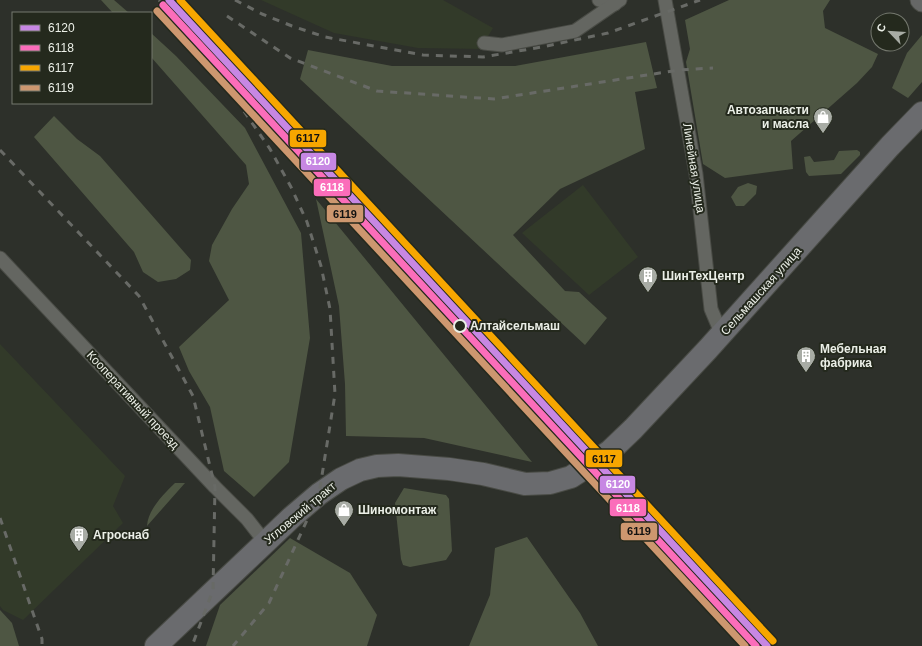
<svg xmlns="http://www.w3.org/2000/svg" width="922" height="646" font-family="Helvetica,sans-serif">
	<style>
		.built { fill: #323a29 }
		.green { fill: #4e5643 }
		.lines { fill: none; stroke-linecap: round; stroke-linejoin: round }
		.minor-casing { stroke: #494b45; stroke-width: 15 }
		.secondary-casing { stroke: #494b45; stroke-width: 21 }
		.trunk-casing { stroke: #494b45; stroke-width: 24 }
		.minor { stroke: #646661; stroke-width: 13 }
		.secondary { stroke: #666766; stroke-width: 19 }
		.trunk { stroke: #6a6b6e; stroke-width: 22 }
		.rail { stroke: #686a66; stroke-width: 3; stroke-dasharray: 7 7; stroke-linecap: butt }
		.rail-1-casing { stroke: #24291d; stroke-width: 10 }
		.rail-2-casing { stroke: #24291d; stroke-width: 10 }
		.rail-3-casing { stroke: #24291d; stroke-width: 10 }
		.rail-4-casing { stroke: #24291d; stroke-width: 10 }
		.rail-1 { stroke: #c787e3; stroke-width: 7 }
		.rail-2 { stroke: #fb6dba; stroke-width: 7 }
		.rail-3 { stroke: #f7a600; stroke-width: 7 }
		.rail-4 { stroke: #cd976f; stroke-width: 7 }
		.stop-dot { fill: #24291d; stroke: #ebefe7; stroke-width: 2 }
		.labels { text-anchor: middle; stroke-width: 4; stroke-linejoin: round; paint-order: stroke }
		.poi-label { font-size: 12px; font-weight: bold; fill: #ebefe7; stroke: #24291d; text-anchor: start }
		.street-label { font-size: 12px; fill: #ebefe7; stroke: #24291d }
		.stop-label { font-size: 12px; font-weight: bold; fill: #ebefe7; stroke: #24291d; text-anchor: start }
		.line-badge { stroke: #24291d; stroke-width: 1.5 }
		.badge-label { font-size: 11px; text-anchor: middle; font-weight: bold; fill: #fff }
		.pale-badge-label { font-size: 11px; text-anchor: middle; font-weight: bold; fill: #111 }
	</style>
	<rect width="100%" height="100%" fill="#2d302a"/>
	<!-- built -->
	<g class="built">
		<path d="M 261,0 L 443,0 L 493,28 L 484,43 L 485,49 L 418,48 L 334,33 Z"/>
		<path d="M 583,185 L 638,257 L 589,295 L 522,233 Z"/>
		<path d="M 0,344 L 125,476 L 113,506 L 123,523 L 23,620 L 3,610 L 0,606 Z"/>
	</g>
	<!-- green -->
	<g class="green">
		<path d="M 101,0 L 114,0 L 129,13 L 113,13 Z"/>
		<path d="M 729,0 L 830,0 L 823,11 L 825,28 L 878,54 L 872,67 L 857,83 L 791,141 L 793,169 L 725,178 L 703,164 L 686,62 L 690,49 L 685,20 Z"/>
		<path d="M 151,33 L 176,56 L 245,128 L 301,233 L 310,338 L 289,462 L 254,497 L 224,471 L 210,407 L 189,371 L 179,347 L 229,300 L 209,261 L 212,245 L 232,209 L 249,184 L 246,165 L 151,57 Z"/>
		<path d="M 922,35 L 922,82 L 908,98 L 892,88 L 907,53 Z"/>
		<path d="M 646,42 L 657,88 L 635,92 L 645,149 L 560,189 L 513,235 L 565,291 L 579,292 L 607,318 L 585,345 L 300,79 L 308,50 L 392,66 L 515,66 Z"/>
		<path d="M 54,116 L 77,139 L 100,156 L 191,260 L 190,270 L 176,279 L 158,282 L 143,272 L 134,252 L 34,137 Z"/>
		<path d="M 857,150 L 860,152 L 860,155 L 841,174 L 809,176 L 806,172 L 804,157 L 810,156 L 814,162 L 834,160 L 839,151 Z"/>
		<path d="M 748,183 L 757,186 L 756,194 L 744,206 L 736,206 L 731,197 L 738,187 Z"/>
		<path d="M 316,199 L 532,462 L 424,438 L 346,436 L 345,384 L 339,306 Z"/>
		<path d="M 175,483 L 185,483 L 147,526 C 148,509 164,494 175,483 Z"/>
		<path d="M 404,488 L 446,495 L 449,499 L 452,551 L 446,560 L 410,567 L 403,565 L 401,559 L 395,503 Z"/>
		<path d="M 527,537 L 580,613 L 598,646 L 469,646 L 490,595 L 495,548 Z"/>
		<path d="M 290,538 L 350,573 L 377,615 L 367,646 L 206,646 L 220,605 Z"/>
		<path d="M 0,610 L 12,623 L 19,646 L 0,646 Z"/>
	</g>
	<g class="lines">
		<!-- minor casing -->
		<g class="minor-casing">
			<g id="minor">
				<path d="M 599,0 L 615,4"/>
				<path d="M 665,0 L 696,174 L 711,309 L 722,335"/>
				<path d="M 484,43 L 502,45 L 575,31 L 620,0"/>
				<path d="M 0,258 L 215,487 L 247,519 L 265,542"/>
			</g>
		</g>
		<!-- secondary casing -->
		<g class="secondary-casing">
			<path id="secondary" d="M 920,0 L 922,2"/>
		</g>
		<!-- trunk casing -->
		<g class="trunk-casing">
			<path id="trunk" d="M 156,646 L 292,517 L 319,494 L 341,479 L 360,470 L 377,466 L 398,465 L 449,469 L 483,474 L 525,484 L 550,483 L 571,477 L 594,462 L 610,451 L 633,429 L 708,349 L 890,146 L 922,113"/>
		</g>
		<!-- minor -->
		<use href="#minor" class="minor"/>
		<!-- secondary -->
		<use href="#secondary" class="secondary"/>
		<!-- trunk -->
		<use href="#trunk" class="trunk"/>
		<!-- rail -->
		<g class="rail">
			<path d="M 159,0 L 184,28 L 213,66 L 270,149 L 291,187 L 307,222 L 321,266 L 330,309 L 335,394 L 319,494 L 269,603 L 233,646"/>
			<path d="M 235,0 L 262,14 L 292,26 L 325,37 L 423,55 L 483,57 L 542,47 L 608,33 L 700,0"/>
			<path d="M 227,16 L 290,58 L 377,91 L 494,99 L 679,70 L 713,68"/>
			<path d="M 0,150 L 139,296 L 193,396 L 215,487 L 213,590 L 192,646"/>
			<path d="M 0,518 L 42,639 L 42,646"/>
		</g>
		<!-- rail-1 casing -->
		<g class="rail-1-casing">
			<path id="rail-1" d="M 169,0 L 767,646"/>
		</g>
		<!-- rail-2 casing -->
		<g class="rail-2-casing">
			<path id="rail-2" d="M 163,5 L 756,646"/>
		</g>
		<!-- rail-3 casing -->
		<g class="rail-3-casing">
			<path id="rail-3" d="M 180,0 L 773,641"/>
		</g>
		<!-- rail-4 casing -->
		<g class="rail-4-casing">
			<path id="rail-4" d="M 157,11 L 745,646"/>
		</g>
		<!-- rail-1 -->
		<use href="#rail-1" class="rail-1"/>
		<!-- rail-2 -->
		<use href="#rail-2" class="rail-2"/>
		<!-- rail-3 -->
		<use href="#rail-3" class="rail-3"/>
		<!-- rail-4 -->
		<use href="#rail-4" class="rail-4"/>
	</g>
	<!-- icons -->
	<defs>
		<g id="shop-pin" transform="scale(1)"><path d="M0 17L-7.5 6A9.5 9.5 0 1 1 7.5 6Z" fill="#a8aca5" stroke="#24291d"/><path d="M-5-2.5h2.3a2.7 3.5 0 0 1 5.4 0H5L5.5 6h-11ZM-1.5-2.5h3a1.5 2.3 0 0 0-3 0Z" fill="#fff"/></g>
		<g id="building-pin" transform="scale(1)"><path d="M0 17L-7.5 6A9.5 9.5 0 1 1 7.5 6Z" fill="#a8aca5" stroke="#24291d"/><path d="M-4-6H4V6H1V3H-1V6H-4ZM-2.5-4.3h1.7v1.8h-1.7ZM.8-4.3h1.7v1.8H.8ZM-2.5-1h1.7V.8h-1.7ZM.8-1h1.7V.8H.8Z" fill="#fff"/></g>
	</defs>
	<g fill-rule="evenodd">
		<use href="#shop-pin" x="823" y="117"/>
		<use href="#building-pin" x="648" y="276"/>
		<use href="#building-pin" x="806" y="356"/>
		<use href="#shop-pin" x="344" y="510"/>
		<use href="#building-pin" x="79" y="535"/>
	</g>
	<!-- markers -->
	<circle class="stop-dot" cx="460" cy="326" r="6"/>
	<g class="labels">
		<!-- poi labels -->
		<g class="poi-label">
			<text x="809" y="114" text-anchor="end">Автозапчасти<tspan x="809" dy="14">и масла</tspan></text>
			<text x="662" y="280">ШинТехЦентр</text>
			<text x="820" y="353">Мебельная<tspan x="820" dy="14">фабрика</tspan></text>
			<text x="358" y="514">Шиномонтаж</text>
			<text x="93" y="539">Агроснаб</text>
		</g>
		<!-- street labels -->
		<g class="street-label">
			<text transform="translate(694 168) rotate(81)" y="4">Линейная улица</text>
			<text transform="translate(761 291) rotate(-48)" y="4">Сельмашская улица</text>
			<text transform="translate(133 400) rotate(47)" y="4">Кооперативный проезд</text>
			<text transform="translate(300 513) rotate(-40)" y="4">Угловский тракт</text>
		</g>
		<!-- stop labels -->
		<g class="stop-label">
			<text x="470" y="330">Алтайсельмаш</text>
		</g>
	</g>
	<g class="line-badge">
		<rect x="289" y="129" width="38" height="19" rx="4" fill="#f7a600"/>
		<rect x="300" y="152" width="37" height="19" rx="4" fill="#c787e3"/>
		<rect x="313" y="178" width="38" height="19" rx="4" fill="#fb6dba"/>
		<rect x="326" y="204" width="38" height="19" rx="4" fill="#cd976f"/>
		<rect x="585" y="449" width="38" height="19" rx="4" fill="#f7a600"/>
		<rect x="599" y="475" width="37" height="19" rx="4" fill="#c787e3"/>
		<rect x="609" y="498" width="38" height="19" rx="4" fill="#fb6dba"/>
		<rect x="620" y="522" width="38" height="19" rx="4" fill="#cd976f"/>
	</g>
	<g class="badge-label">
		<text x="318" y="165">6120</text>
		<text x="332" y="191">6118</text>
		<text x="618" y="488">6120</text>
		<text x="628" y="512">6118</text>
	</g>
	<g class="pale-badge-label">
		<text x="308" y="142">6117</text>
		<text x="345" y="218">6119</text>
		<text x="604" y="463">6117</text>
		<text x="639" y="535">6119</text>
	</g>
	<!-- legend -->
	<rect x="12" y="12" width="140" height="92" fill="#24291d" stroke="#74786e"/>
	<rect x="20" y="25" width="20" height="6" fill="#c787e3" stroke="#74786e"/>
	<text x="48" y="32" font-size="12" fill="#ebefe7">6120</text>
	<rect x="20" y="45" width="20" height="6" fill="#fb6dba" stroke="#74786e"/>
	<text x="48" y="52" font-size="12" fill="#ebefe7">6118</text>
	<rect x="20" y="65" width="20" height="6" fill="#f7a600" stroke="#74786e"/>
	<text x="48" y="72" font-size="12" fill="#ebefe7">6117</text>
	<rect x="20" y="85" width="20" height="6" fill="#cd976f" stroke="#74786e"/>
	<text x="48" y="92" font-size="12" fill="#ebefe7">6119</text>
	<!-- north arrow -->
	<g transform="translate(890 32) rotate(295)"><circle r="19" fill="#24291d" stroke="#74786e"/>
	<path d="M0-3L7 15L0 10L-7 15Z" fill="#a8aca5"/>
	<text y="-6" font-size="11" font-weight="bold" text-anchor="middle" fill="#ebefe7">С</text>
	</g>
</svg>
